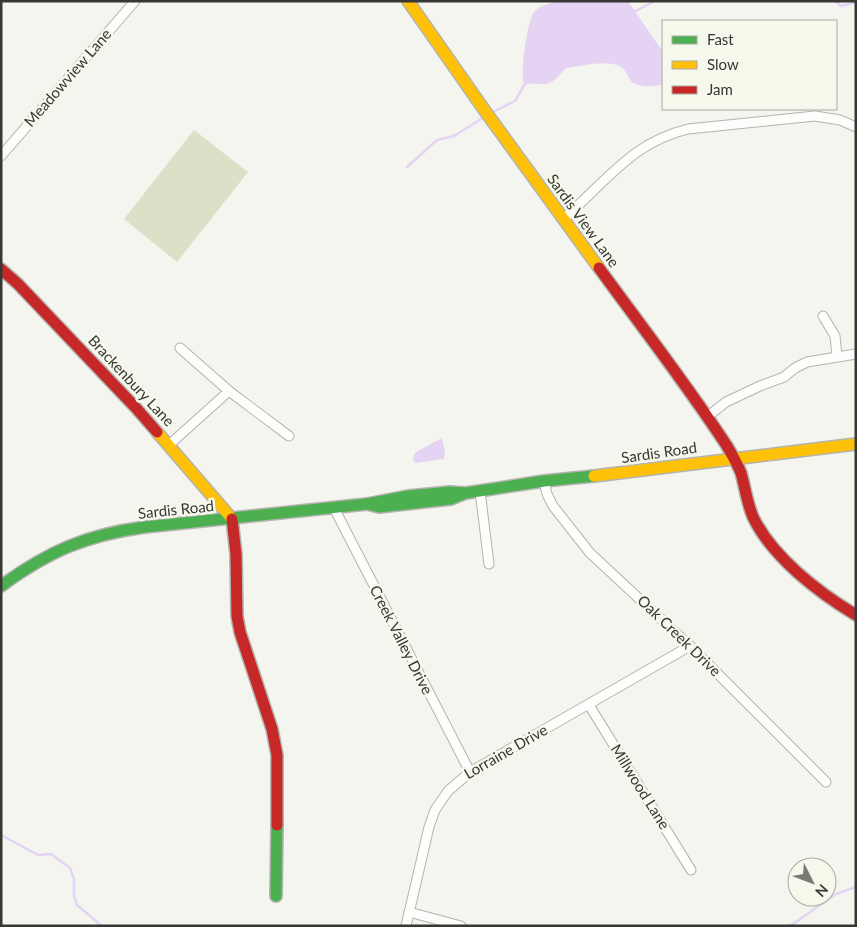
<svg xmlns="http://www.w3.org/2000/svg" width="857" height="927" font-family="Lato,sans-serif">
	<style>
		.green { fill: #dde0c6 }
		.water { fill: #e5d3f4 }
		.lines { fill: none; stroke-linecap: round; stroke-linejoin: round }
		.stream { stroke: #e5d3f4; stroke-width: 2.5 }
		.street-casing { stroke: #b3b4af; stroke-width: 11 }
		.fast-casing { stroke: #b3b4af; stroke-width: 14 }
		.slow-casing { stroke: #b3b4af; stroke-width: 14 }
		.jam-casing { stroke: #b3b4af; stroke-width: 14 }
		.street { stroke: #fdfefc; stroke-width: 9 }
		.fast { stroke: #4caf50; stroke-width: 11 }
		.slow { stroke: #ffc107; stroke-width: 11 }
		.jam { stroke: #c62828; stroke-width: 11 }
		.labels { text-anchor: middle; stroke-width: 5; stroke-linejoin: round; paint-order: stroke }
		.street-label { font-size: 15px; fill: #373833; stroke: #f6f8eb }
	</style>
	<rect width="100%" height="100%" fill="#f4f5ee"/>
	<!-- green -->
	<path class="green" d="M 194,130 L 248,172 L 177,262 L 124,219 Z"/>
	<!-- water -->
	<g class="water">
		<path d="M 555,1 L 628,1 L 663,52 L 663,84 C 655,87 635,88 630,80 C 627,75 626,70 621,67 C 608,59 581,66 566,68 C 550,87 548,85 524,83 C 520,72 527,22 534,12 C 539,6 548,4 555,1 Z"/>
		<path d="M 442,438 L 445,453 L 444,459 L 415,463 C 412,459 413,456 416,452 Z"/>
	</g>
	<g class="lines">
		<!-- stream -->
		<g class="stream">
			<path d="M 835,1 L 841,6 L 856,2"/>
			<path d="M 632,13 L 655,1"/>
			<path d="M 493,112 L 515,101 L 526,82"/>
			<path d="M 407,167 L 437,140 L 454,136 L 481,119"/>
			<path d="M 1,835 L 38,855 L 51,854 L 70,868 L 74,879 L 74,896 L 77,905 L 102,926"/>
			<path d="M 790,926 L 836,894 L 856,887"/>
		</g>
		<!-- street casing -->
		<g class="street-casing">
			<g id="street">
				<path d="M 1,156 L 135,1"/>
				<path d="M 564,219 C 574,209 585,199 595,189 C 625,160 647,139 688,129 L 815,116 L 840,120 L 856,127"/>
				<path d="M 823,316 L 835,336 L 837,356"/>
				<path d="M 180,348 L 229,391 L 289,436"/>
				<path d="M 707,417 L 726,402 L 760,386 L 784,377 L 795,368 L 807,362 L 856,354"/>
				<path d="M 169,445 L 229,391"/>
				<path d="M 544,481 L 547,494 L 553,506 L 590,553 L 690,646 L 826,782"/>
				<path d="M 480,491 L 489,564"/>
				<path d="M 334,508 L 470,772"/>
				<path d="M 589,705 L 691,870"/>
				<path d="M 409,912 L 461,926"/>
				<path d="M 406,926 L 429,827 L 435,810 L 448,791 L 470,772 L 690,646"/>
			</g>
		</g>
		<!-- fast casing -->
		<g class="fast-casing">
			<g id="fast">
				<path d="M 466,493 L 451,499 L 379,507 L 367,504 L 408,496 L 450,492 L 466,493 L 544,481 L 594,476"/>
				<path d="M 1,586 C 49,551 86,535 145,527 L 367,504"/>
				<path d="M 276,896 L 277,825"/>
			</g>
		</g>
		<!-- slow casing -->
		<g class="slow-casing">
			<g id="slow">
				<path d="M 408,1 L 485,111 L 599,268"/>
				<path d="M 157,432 L 232,519"/>
				<path d="M 594,476 L 856,444"/>
			</g>
		</g>
		<!-- jam casing -->
		<g class="jam-casing">
			<g id="jam">
				<path d="M 599,268 C 642,327 687,385 727,446 C 732,455 737,463 741,473 C 745,487 747,503 753,517 C 772,557 819,593 856,615"/>
				<path d="M 1,269 L 18,284 L 136,408 L 157,432"/>
				<path d="M 232,519 L 236,554 L 237,616 L 240,632 L 272,729 L 277,755 L 277,825"/>
			</g>
		</g>
		<!-- street -->
		<use href="#street" class="street"/>
		<!-- fast -->
		<use href="#fast" class="fast"/>
		<!-- slow -->
		<use href="#slow" class="slow"/>
		<!-- jam -->
		<use href="#jam" class="jam"/>
	</g>
	<g class="labels">
		<!-- street labels -->
		<g class="street-label">
			<text transform="translate(68 78) rotate(-49)" y="5">Meadowview Lane</text>
			<text transform="translate(583 221) rotate(54)" y="5">Sardis View Lane</text>
			<text transform="translate(131 381) rotate(47)" y="5">Brackenbury Lane</text>
			<text transform="translate(659 453) rotate(-8)" y="5">Sardis Road</text>
			<text transform="translate(176 510) rotate(-6)" y="5">Sardis Road</text>
			<text transform="translate(679 636) rotate(44)" y="5">Oak Creek Drive</text>
			<text transform="translate(401 640) rotate(63)" y="5">Creek Valley Drive</text>
			<text transform="translate(506 752) rotate(-30)" y="5">Lorraine Drive</text>
			<text transform="translate(640 787) rotate(58)" y="5">Millwood Lane</text>
		</g>
	</g>
	<!-- border -->
	<rect width="857" height="927" fill="none" stroke="#373833" stroke-width="5"/>
	<!-- legend -->
	<rect x="662" y="20" width="175" height="90" fill="#f6f8eb" stroke="#aaaba1"/>
	<rect x="672" y="36" width="25" height="8" fill="#4caf50" stroke="#aaaba1"/>
	<text x="707" y="45" font-size="15" fill="#373833">Fast</text>
	<rect x="672" y="61" width="25" height="8" fill="#ffc107" stroke="#aaaba1"/>
	<text x="707" y="70" font-size="15" fill="#373833">Slow</text>
	<rect x="672" y="86" width="25" height="8" fill="#c62828" stroke="#aaaba1"/>
	<text x="707" y="95" font-size="15" fill="#373833">Jam</text>
	<!-- north arrow -->
	<g transform="translate(812 882) rotate(132)"><circle r="24" fill="#f6f8eb" stroke="#aaaba1"/>
	<path d="M0-4L9 19L0 12L-9 19Z" fill="#797a74"/>
	<text y="-8" font-size="14" font-weight="bold" text-anchor="middle" fill="#373833">N</text>
	</g>
</svg>
